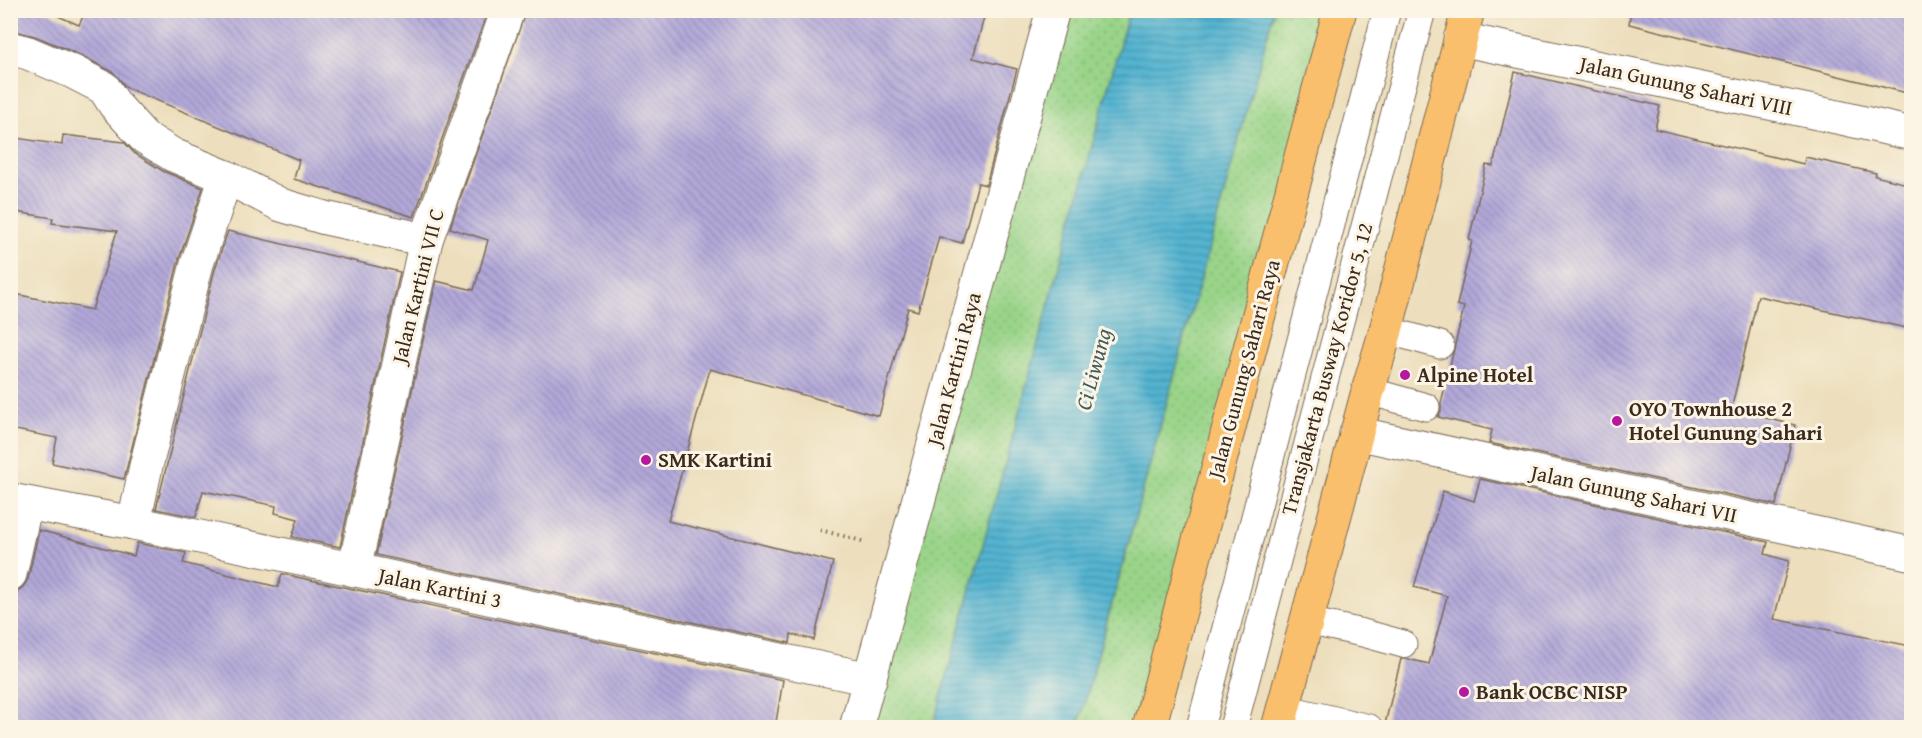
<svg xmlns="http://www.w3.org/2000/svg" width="1922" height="738" font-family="'Gentium Book Plus',serif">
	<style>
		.grass { fill: url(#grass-dots); stroke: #6a7f54; stroke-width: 1.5 }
		.water { fill: url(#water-rules); stroke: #476f78; stroke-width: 1.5 }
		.building { fill: url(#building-back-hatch) }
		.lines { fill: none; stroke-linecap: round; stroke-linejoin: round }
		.service-casing { stroke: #796956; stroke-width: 29 }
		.minor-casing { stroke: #796956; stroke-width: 35 }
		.tertiary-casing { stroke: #796956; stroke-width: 35 }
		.primary-casing { stroke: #796956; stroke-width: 35 }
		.path { stroke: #796956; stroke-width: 4; stroke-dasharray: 1.5 4.5; stroke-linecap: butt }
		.service { stroke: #fff; stroke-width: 27 }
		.minor { stroke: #fff; stroke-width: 33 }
		.tertiary { stroke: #fff; stroke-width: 33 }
		.primary { stroke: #f9bf6d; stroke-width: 33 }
		.poi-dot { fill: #b5179e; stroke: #fcf5e5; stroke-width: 2 }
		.labels { text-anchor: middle; stroke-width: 6; stroke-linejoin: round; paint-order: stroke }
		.street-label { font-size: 21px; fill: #3b2a1e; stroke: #fcf5e5 }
		.poi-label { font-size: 21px; font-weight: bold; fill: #3b2a1e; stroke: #fcf5e5; text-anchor: start }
		.water-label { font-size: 22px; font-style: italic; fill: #435a5d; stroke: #fcf5e5 }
	</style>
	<defs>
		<pattern id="grass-dots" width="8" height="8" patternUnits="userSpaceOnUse" patternTransform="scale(1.5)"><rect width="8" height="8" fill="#99d489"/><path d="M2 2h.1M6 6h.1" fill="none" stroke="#85b676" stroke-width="1.8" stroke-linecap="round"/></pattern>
		<pattern id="water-rules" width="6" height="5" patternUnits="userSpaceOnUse" patternTransform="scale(1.5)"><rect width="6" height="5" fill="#53b4d1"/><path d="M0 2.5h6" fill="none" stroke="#4693a9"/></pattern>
		<pattern id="building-back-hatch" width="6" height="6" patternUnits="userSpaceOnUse" patternTransform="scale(1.5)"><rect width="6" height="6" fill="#b2a9da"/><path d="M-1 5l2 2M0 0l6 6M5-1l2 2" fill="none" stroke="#928ab0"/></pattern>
	</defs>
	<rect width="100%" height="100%" fill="#fcf5e5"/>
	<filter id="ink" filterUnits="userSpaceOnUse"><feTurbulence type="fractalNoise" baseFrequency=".0167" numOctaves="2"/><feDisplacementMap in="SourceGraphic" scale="12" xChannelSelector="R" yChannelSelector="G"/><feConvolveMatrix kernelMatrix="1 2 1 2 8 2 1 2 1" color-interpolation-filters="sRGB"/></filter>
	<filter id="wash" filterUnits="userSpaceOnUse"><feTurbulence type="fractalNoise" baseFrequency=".008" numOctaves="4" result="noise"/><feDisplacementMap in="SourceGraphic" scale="24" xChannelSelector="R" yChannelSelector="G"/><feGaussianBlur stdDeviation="1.35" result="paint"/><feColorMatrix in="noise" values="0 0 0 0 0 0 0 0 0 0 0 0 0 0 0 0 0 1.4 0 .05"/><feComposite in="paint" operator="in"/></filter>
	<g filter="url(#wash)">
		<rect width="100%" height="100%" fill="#eddfbd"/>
		<!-- grass -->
		<g class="grass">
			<path d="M 1053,11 L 1129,11 L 934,727 L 857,728 Z"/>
			<path d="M 1273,11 L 1340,11 L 1149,727 L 1078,728 Z"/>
		</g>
		<!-- water -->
		<path class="water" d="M 1129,11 L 1274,11 L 1078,727 L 933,727 Z"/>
		<g id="blocks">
			<!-- building -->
			<g class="building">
				<path d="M 10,10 L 44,10 L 79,25 L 86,10 L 488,10 L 414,217 L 294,179 L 299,160 L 127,88 L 113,72 L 80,55 L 35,36 L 10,30 Z"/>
				<path d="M 526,10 L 986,10 L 973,58 L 1017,69 L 986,185 L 978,183 L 962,243 L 939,237 L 918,311 L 908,308 L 879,416 L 710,369 L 668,521 L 833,562 L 814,640 L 791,634 L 790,643 L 376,555 L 436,281 L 474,290 L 488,240 L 450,228 Z"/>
				<path d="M 1631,10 L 1911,10 L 1911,94 L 1629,24 Z"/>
				<path d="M 1515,72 L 1660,106 L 1655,129 L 1804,164 L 1805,157 L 1876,173 L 1875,176 L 1911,185 L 1911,329 L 1758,296 L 1731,410 L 1795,425 L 1776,505 L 1489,443 L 1492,430 L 1438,417 L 1441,411 L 1441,403 L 1464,307 L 1457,305 L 1472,241 L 1469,240 L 1486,165 L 1493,166 Z"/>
				<path d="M 63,135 L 124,142 L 134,153 L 163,171 L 203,188 L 179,259 L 124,479 L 52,463 L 57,438 L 10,429 L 10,293 L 92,310 L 117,231 L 52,223 L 53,218 L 10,211 L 10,137 L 62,145 Z"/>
				<path d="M 228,231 L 400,272 L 340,547 L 292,537 L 298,519 L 275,513 L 276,506 L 203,491 L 196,517 L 156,509 L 215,269 Z"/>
				<path d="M 1480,479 L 1768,542 L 1765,554 L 1789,561 L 1774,619 L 1911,646 L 1911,728 L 1384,728 L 1401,659 L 1408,659 L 1429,664 L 1447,596 L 1414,587 L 1443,491 L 1474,501 Z"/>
				<path d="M 39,530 L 134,556 L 137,543 L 186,553 L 183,563 L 278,587 L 282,574 L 783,680 L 775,728 L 10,728 L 10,592 L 16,592 L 23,587 L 28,579 Z"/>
			</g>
		</g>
	</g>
	<g filter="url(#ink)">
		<use href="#blocks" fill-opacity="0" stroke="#796956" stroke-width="1.5"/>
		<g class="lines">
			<!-- service casing -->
			<g class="service-casing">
				<g id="service">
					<path d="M 1386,330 L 1440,345"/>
					<path d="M 1368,391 L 1426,407"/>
					<path d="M 1307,621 L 1363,633 L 1403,644"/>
					<path d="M 1283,708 L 1369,728"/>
					<path d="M 1200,728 L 1387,10"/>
					<path d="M 1233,728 L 1422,10"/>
				</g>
			</g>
			<!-- minor casing -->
			<g class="minor-casing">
				<g id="minor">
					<path d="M 1460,39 L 1842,118 L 1912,134"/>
					<path d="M 10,48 L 28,53 L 73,72 L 104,88 L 115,105 L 144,137 L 173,155 L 226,177 L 281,205 L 325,218 L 426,240"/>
					<path d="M 1356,433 L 1912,554"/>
					<path d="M 10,500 L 134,523 L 870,679"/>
					<path d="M 134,523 L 146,466 L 197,264 L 226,177"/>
					<path d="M 354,570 L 426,240 L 508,10"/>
					<path d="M 10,574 L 26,503"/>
				</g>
			</g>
			<!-- tertiary casing -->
			<g class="tertiary-casing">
				<path id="tertiary" d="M 856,728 L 1053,10"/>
			</g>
			<!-- primary casing -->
			<g class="primary-casing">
				<g id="primary">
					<path d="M 1149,728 L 1340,10"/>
					<path d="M 1278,728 L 1368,391 L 1386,330 L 1468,10"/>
				</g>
			</g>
			<!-- path -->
			<path class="path" d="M 820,530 L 866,542"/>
			<!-- service -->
			<use href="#service" class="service"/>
			<!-- minor -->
			<use href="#minor" class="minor"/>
			<!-- tertiary -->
			<use href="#tertiary" class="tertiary"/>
			<!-- primary -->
			<use href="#primary" class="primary"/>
		</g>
	</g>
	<!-- markers -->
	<g class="poi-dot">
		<circle cx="1405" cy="375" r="6"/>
		<circle cx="1617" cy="421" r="6"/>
		<circle cx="646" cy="460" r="6"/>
		<circle cx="1464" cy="692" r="6"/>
	</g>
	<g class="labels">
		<!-- street labels -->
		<g class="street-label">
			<text transform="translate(1686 86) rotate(12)" y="7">Jalan Gunung Sahari VIII</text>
			<text transform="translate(418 286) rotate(-76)" y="7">Jalan Kartini VII C</text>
			<text transform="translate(954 369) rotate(-75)" y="7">Jalan Kartini Raya</text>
			<text transform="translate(1244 369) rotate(-75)" y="7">Jalan Gunung Sahari Raya</text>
			<text transform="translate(1327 369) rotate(-75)" y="7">Transjakarta Busway Koridor 5, 12</text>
			<text transform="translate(1634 494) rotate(12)" y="7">Jalan Gunung Sahari VII</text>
			<text transform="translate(440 588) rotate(12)" y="7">Jalan Kartini 3</text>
		</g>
		<!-- poi labels -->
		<g class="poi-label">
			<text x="1417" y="382">Alpine Hotel</text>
			<text x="1629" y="416">OYO Townhouse 2<tspan x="1629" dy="24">Hotel Gunung Sahari</tspan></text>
			<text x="658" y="467">SMK Kartini</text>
			<text x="1476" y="699">Bank OCBC NISP</text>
		</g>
		<!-- water labels -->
		<g class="water-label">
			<text transform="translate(1093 369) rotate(-75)" y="8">Ci Liwung</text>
		</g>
	</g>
	<!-- margin -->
	<rect width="1922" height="738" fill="none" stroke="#fcf5e5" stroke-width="36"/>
</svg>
